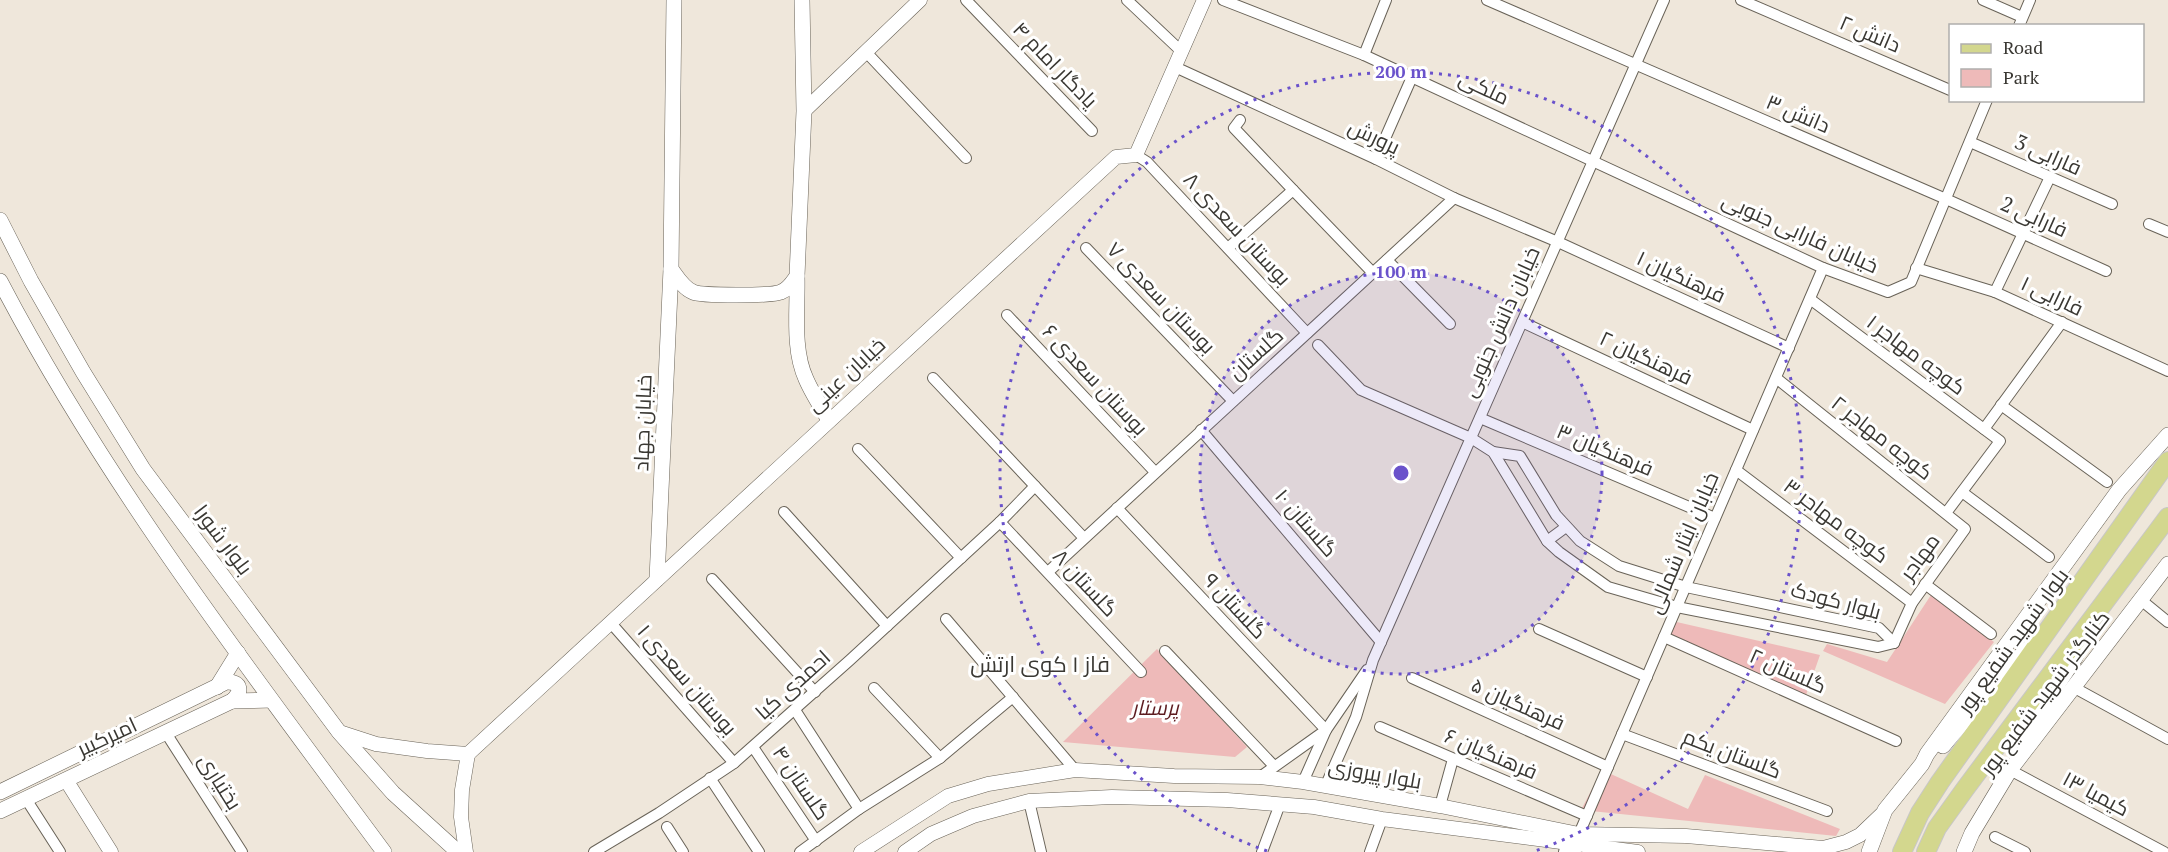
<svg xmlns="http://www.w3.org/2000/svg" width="2168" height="852" font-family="'PT Serif',Cairo,serif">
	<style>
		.green { fill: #eebab9 }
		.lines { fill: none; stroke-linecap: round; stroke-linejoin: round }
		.minor-casing { stroke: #696358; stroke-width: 12 }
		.tertiary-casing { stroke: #696358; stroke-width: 15 }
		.secondary-casing { stroke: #696358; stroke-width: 16 }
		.primary-casing { stroke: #c8c7c6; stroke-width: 20 }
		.minor { stroke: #fff; stroke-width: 10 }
		.tertiary { stroke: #fff; stroke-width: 14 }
		.secondary { stroke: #fff; stroke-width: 15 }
		.primary { stroke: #d3d78e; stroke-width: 18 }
		.ring { fill: none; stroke: #6a52cb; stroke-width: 3; stroke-dasharray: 3 6 }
		.labels { text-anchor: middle; stroke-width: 6; stroke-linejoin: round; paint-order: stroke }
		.street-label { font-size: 21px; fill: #3a3833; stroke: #fff }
		.park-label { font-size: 21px; font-style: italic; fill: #5d1c20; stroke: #fff }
		.neighbourhood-label { font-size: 22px; fill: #3a3833; stroke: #fff }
		.centre { fill: #6a52cb; stroke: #fff; stroke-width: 3 }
		.ring-label { font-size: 18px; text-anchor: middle; font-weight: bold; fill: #6a52cb; stroke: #fff; stroke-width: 6; stroke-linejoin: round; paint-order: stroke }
	</style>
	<rect width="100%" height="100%" fill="#efe7db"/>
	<!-- green -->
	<g class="green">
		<path d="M 1931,595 L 1994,642 L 1945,704 L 1823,651 L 1827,644 L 1887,662 Z"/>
		<path d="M 1668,620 L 1820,655 L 1806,695 L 1663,633 Z"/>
		<path d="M 1157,649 L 1247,747 L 1235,757 L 1063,742 Z"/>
		<path d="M 1602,770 L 1688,809 L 1705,775 L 1840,829 L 1836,836 L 1581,810 Z"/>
	</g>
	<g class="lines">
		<!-- minor casing -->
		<g class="minor-casing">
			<g id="minor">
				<path d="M 966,0 L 1092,131"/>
				<path d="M 1127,0 L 1181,51"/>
				<path d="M 1223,0 L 1364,55 L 1823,268 L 1888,292 L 1911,282 L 1987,100"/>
				<path d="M 1487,0 L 1946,199 L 2106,271"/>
				<path d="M 1741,0 L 1950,90"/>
				<path d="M 1983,0 L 2022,17"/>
				<path d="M 2019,26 L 2030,0"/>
				<path d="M 866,52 L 966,158"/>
				<path d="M 1364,55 L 1386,0"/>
				<path d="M 1175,67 L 1376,159 L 1454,198 L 1558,242 L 1789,348"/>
				<path d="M 1240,120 L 1234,128 L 1293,190"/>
				<path d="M 1970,142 L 2112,204"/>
				<path d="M 1136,155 L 1147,162 L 1307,333"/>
				<path d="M 1376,159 L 1412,77"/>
				<path d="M 2149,224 L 2168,232"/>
				<path d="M 1086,248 L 1233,401"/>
				<path d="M 1228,248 L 1293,190 L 1373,273"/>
				<path d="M 1387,260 L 1450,324"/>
				<path d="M 1916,268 L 1995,292 L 2168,371"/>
				<path d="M 1995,292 L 2050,177"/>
				<path d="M 1810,299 L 2000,441 L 1946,513"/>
				<path d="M 1007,315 L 1155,472"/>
				<path d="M 1522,322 L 1753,430"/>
				<path d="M 1318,345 L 1361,390 L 1471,438 L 1493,452 L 1547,541 L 1559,552 L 1608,587 L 1677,607 L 1878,647 L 1894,643"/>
				<path d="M 933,378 L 1084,538"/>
				<path d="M 1776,378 L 1965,529 L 1912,603 L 1894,643"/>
				<path d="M 2001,405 L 2107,482"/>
				<path d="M 1480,418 L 1715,518"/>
				<path d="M 1984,429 L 2062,322"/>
				<path d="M 1201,430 L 1381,642"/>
				<path d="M 858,449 L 961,558"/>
				<path d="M 1493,452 L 1520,456 L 1556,515 L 1580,541 L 1619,566 L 1686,587 L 1879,628 L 1894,643"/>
				<path d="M 1736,470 L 1912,603"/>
				<path d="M 1962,492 L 2049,557"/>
				<path d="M 1117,508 L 1326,730 L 1260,777"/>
				<path d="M 784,512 L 887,626"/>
				<path d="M 1000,522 L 1141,672"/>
				<path d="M 1547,541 L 1566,527"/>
				<path d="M 1048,572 L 1454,198"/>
				<path d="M 712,579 L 815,692"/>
				<path d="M 1925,584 L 1991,634"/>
				<path d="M 2141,600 L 2168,622"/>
				<path d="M 946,619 L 1075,770"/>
				<path d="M 610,622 L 734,763"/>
				<path d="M 1539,629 L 1647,677"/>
				<path d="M 1664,637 L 1896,741"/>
				<path d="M 1165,651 L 1274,766"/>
				<path d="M 1412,678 L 1608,767"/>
				<path d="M 2073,687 L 2168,739"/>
				<path d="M 874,688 L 940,758"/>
				<path d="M 795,710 L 859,809"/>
				<path d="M 1380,727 L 1587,816"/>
				<path d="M 166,733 L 242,852"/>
				<path d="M 1622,734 L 1827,811"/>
				<path d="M 753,747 L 816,841"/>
				<path d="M 2010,770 L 2164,852"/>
				<path d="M 710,778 L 759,852"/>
				<path d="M 1303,782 L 1326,730 L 1367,670"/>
				<path d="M 1325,787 L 1356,717 L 1373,660 L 1664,0"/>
				<path d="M 26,799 L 60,852"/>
				<path d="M 1029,801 L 1041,852"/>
				<path d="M 1440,806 L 1453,759"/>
				<path d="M 667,827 L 683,852"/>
				<path d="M 1579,834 L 1823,268"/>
				<path d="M 1995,837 L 2025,852"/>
				<path d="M 594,852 L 659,813 L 734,763 L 850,660 L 1000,522 L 1035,486"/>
				<path d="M 800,852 L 859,809 L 940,758 L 1013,697"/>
				<path d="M 1262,852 L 1280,804"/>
				<path d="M 1370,852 L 1382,819"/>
				<path d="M 1564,852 L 1566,844 L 1576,852"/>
			</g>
		</g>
		<!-- tertiary casing -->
		<g class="tertiary-casing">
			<g id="tertiary">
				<path d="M 804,111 L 920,0"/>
				<path d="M 339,732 L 376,744 L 427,751 L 468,754"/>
				<path d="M 468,754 L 1116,157 L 1136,155 L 1204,0"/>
				<path d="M 66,780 L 111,852"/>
				<path d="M 466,852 L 461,817 L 462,790 L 468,754"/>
				<path d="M 861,852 L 948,796 L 988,784 L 1075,770 L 1174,776 L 1260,777 L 1303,782 L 1440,806 L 1579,834 L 1686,836 L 1823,848 L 1846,842 L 1860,835 L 1882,814"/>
				<path d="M 905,852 L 931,834 L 973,816 L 1029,801 L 1112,797 L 1227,800 L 1314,807 L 1382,819 L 1638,852"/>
			</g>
		</g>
		<!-- secondary casing -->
		<g class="secondary-casing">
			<g id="secondary">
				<path d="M 674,0 L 671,269 C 677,277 683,288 693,292 C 701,296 772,296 781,292 C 789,289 792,283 797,276 L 804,111 L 802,0"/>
				<path d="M 0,220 L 31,281 L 83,372 L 143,469 L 339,732 L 393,793 L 458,852"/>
				<path d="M 797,276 C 798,308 792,349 806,379 C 812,393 821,407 829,420"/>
				<path d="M 0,281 C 106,484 248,668 384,852"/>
				<path d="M 657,579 L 671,269"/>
				<path d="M 217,687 L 238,653"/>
				<path d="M 232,701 L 271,700"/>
				<path d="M 2022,739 L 2075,658 L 2083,637"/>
				<path d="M 1943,746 L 2011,664 L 2030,647"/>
				<path d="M 0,792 L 226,682 C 242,681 242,693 232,701 L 0,811"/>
				<path d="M 1869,852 L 1885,810 L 1922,764 L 1927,754 L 2119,490 L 2168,435"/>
				<path d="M 1964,852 L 1972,833 L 2010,770 L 2168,564"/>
			</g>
		</g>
		<!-- primary casing -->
		<g class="primary-casing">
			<g id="primary">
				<path d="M 1902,852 L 1920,813 L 1940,782 L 2168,461"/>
				<path d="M 1926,852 L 1937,828 L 1965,789 L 2168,517"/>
			</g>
		</g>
		<!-- minor -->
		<use href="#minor" class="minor"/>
		<!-- tertiary -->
		<use href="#tertiary" class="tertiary"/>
		<!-- secondary -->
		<use href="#secondary" class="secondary"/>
		<!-- primary -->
		<use href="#primary" class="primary"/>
	</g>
	<!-- distance rings -->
	<circle cx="1401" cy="473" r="201" fill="#6a52cb" fill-opacity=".12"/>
	<g class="ring">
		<circle cx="1401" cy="473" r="201"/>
		<path d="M1267 851A401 401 0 1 1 1535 851"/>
	</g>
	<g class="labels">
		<!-- street labels -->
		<g class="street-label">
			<text transform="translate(1870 34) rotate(23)" y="7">دانش ۲</text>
			<text transform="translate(1055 65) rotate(46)" y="7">یادگار امام ۴</text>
			<text transform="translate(1484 88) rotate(25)" y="7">ملکی</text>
			<text transform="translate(1798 114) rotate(23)" y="7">دانش ۳</text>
			<text transform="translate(1374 137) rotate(25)" y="7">پرورش</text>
			<text transform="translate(2048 155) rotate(24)" y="7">فارابی 3</text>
			<text transform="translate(2034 217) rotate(24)" y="7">فارابی 2</text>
			<text transform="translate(1237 229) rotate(47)" y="7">بوستان سعدی ۸</text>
			<text transform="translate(1800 233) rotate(24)" y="7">خیابان فارابی جنوبی</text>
			<text transform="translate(1681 277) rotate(25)" y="7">فرهنگیان ۱</text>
			<text transform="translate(2052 296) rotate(25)" y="7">فارابی ۱</text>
			<text transform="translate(1161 298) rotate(46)" y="7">بوستان سعدی ۷</text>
			<text transform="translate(1501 322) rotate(-66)" y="7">خیابان دانش جنوبی</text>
			<text transform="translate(1256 354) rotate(-42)" y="7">گلستان</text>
			<text transform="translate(1916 355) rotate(37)" y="7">کوچه مهاجر ۱</text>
			<text transform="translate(1646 358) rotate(25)" y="7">فرهنگیان ۲</text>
			<text transform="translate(846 375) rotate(-43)" y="7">خیابان عینی</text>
			<text transform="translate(1095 380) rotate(47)" y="7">بوستان سعدی ۶</text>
			<text transform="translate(643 423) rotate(-88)" y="7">خیابان جهاد</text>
			<text transform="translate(1882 438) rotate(38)" y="7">کوچه مهاجر ۲</text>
			<text transform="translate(1605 450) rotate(23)" y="7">فرهنگیان ۳</text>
			<text transform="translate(1836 521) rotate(37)" y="7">کوچه مهاجر ۳</text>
			<text transform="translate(1306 523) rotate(49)" y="7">گلستان ۱۰</text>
			<text transform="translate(223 540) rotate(53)" y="7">بلوار شورا</text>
			<text transform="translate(1683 543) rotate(-67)" y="7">خیابان ایثار شمالی</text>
			<text transform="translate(1920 557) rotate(-54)" y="7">مهاجر</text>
			<text transform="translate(1085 583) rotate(47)" y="7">گلستان ۸</text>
			<text transform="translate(1836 601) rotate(15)" y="7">بلوار کودک</text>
			<text transform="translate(1235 606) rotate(47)" y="7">گلستان ۹</text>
			<text transform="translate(2013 641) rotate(-54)" y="7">بلوار شهید شفیع پور</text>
			<text transform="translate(1788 671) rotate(24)" y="7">گلستان ۲</text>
			<text transform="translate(687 680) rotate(49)" y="7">بوستان سعدی ۱</text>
			<text transform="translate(793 685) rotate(-42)" y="7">احمدی کیا</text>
			<text transform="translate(2045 693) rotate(-53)" y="7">کنارگذر شهید شفیع پور</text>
			<text transform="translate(1518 704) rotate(24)" y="7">فرهنگیان ۵</text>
			<text transform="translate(107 737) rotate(-25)" y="7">امیرکبیر</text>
			<text transform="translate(1491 754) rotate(23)" y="7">فرهنگیان ۶</text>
			<text transform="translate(1732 754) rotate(21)" y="7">گلستان یکم</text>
			<text transform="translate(1375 774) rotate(10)" y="7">بلوار پیروزی</text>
			<text transform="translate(220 782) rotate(58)" y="7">بختیاری</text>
			<text transform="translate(801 783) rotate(56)" y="7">گلستان ۴</text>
			<text transform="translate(2096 794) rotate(28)" y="7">کیمیا ۱۳</text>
		</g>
		<!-- park labels -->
		<g class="park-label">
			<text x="1155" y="715">پرستار</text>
		</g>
		<!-- neighbourhood labels -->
		<g class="neighbourhood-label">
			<text x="1040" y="672">فاز ۱ کوی ارتش</text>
		</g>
	</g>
	<circle cx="1401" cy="473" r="9" class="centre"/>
	<g class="ring-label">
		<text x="1401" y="78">200 m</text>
		<text x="1401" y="278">100 m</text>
	</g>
	<!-- legend -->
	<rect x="1949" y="24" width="195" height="78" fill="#ffffff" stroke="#b0afad" stroke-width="1.5"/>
	<rect x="1961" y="44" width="30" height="9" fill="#d3d78e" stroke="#b0afad" stroke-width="1.5"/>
	<text x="2003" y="54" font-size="18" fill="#3a3833">Road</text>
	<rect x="1961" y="69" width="30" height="18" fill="#eebab9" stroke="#b0afad" stroke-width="1.5"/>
	<text x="2003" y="84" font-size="18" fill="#3a3833">Park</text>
</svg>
